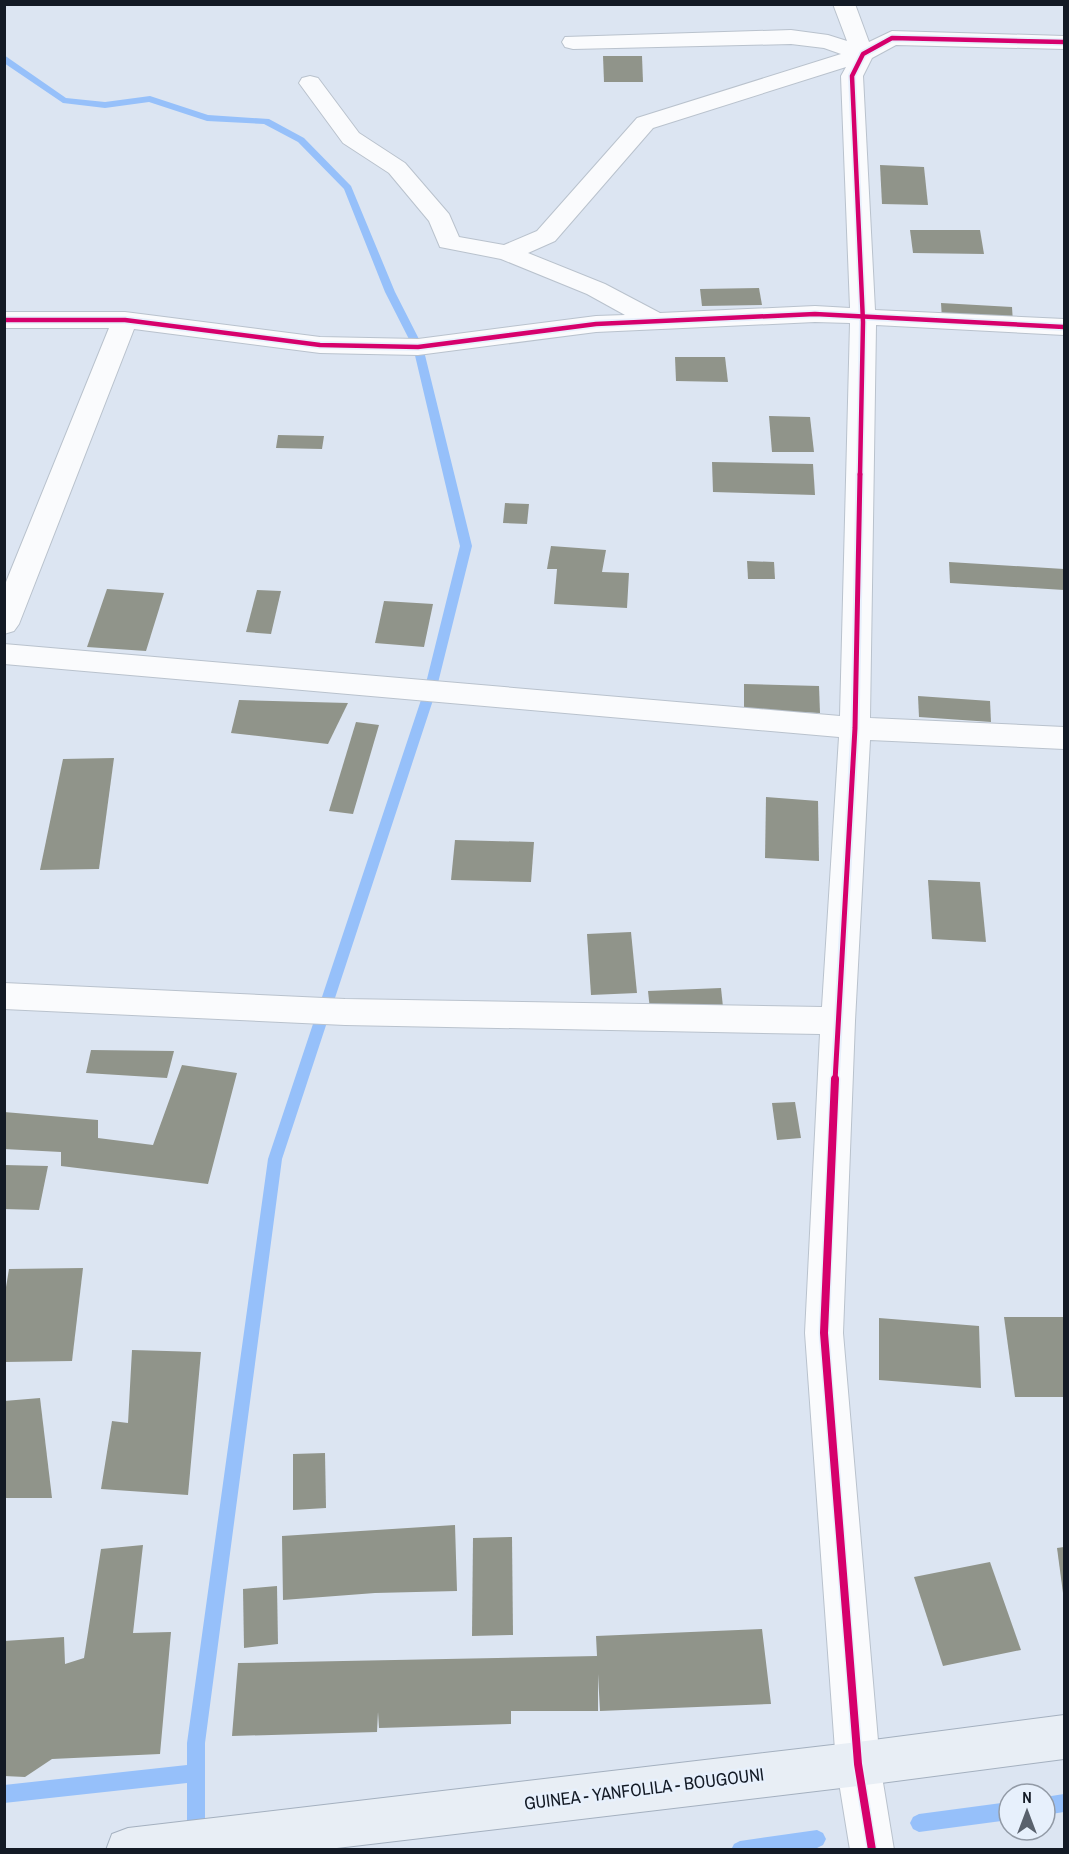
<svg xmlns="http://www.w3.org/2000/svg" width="1069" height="1854" font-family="'Archivo Narrow',sans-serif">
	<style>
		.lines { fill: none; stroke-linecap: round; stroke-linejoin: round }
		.stream { fill: #96c0fa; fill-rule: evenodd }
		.building { fill: #90948a }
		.minor-casing { stroke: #b9c2cd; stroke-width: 2 }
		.major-casing { stroke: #a4b0bf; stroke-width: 2 }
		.minor { fill: #fafbfd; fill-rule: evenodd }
		.major { fill: #e8eef5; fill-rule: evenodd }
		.cycleway-far2-casing { stroke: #e7f0fc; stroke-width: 8 }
		.cycleway-far1-casing { stroke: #e7f0fc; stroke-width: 9 }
		.cycleway-casing { stroke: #e7f0fc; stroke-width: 11 }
		.cycleway-far2 { stroke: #d6006c; stroke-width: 4.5 }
		.cycleway-far1 { stroke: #d6006c; stroke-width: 5 }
		.cycleway { stroke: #d6006c; stroke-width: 8 }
		.labels { text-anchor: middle; stroke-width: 5; stroke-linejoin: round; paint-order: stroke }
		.near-street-label { font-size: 18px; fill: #131a25; stroke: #e7f0fc }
	</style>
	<rect width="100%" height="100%" fill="#dce5f2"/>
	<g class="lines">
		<!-- stream -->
		<g class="stream">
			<path d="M 4,55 L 66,98 L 105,102 L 150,96 L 208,115 L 269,119 L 304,138 L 351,186 L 395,292 L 423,347 L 472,546 L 436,691 L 282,1159 L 205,1743 L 205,1836 L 202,1842 L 196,1845 L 190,1842 L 187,1836 L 187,1783 L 4,1803 L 4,1785 L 187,1765 L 187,1743 L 268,1159 L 424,691 L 460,546 L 413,347 L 385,292 L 344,189 L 298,142 L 264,124 L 207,121 L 149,102 L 105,108 L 63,103 L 4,63 Z"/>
			<path d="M 1064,1794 L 1064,1812 L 1045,1815 L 1045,1797 Z"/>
			<path d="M 1009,1802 L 1009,1820 L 919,1832 L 913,1829 L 910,1823 L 913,1817 L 919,1814 Z"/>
			<path d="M 817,1830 L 823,1833 L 826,1839 L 823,1845 L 817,1848 L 731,1850 L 734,1844 L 740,1841 Z"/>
		</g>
	</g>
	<!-- building -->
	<g class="building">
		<path d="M 603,56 L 642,56 L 643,82 L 604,82 Z"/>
		<path d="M 880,165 L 924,167 L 928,205 L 882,204 Z"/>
		<path d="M 910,230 L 980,230 L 984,254 L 913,253 Z"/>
		<path d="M 759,288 L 762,305 L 702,306 L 700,289 Z"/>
		<path d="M 941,303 L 1012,307 L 1013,323 L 942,320 Z"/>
		<path d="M 675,357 L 725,357 L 728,382 L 676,381 Z"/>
		<path d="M 769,416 L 810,417 L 814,452 L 772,452 Z"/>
		<path d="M 278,435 L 324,436 L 322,449 L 276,448 Z"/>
		<path d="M 712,462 L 813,464 L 815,495 L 713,492 Z"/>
		<path d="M 505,503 L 529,504 L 527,524 L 503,523 Z"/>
		<path d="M 551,546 L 606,550 L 602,572 L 629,573 L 627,608 L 554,604 L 557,569 L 547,569 Z"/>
		<path d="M 747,561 L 774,562 L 775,579 L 748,579 Z"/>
		<path d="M 949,562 L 1064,569 L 1064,590 L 950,583 Z"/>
		<path d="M 107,589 L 164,593 L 146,651 L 87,647 Z"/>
		<path d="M 257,590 L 281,591 L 271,634 L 246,632 Z"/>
		<path d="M 384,601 L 433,604 L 424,647 L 375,643 Z"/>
		<path d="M 744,684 L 819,686 L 820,713 L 744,710 Z"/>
		<path d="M 918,696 L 990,701 L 991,722 L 919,717 Z"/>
		<path d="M 239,700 L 348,703 L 328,744 L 231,733 Z"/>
		<path d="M 356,722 L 379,725 L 353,814 L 329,811 Z"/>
		<path d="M 114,758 L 99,869 L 40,870 L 63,759 Z"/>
		<path d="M 766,797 L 818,801 L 819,861 L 765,858 Z"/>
		<path d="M 455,840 L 534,842 L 531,882 L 451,880 Z"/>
		<path d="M 928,880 L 980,882 L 986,942 L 932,939 Z"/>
		<path d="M 631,932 L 637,993 L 591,995 L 587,934 Z"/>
		<path d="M 721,988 L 723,1007 L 650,1010 L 648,991 Z"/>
		<path d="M 91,1050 L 174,1051 L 167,1078 L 86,1073 Z"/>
		<path d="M 182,1065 L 237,1073 L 208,1184 L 61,1166 L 61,1152 L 4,1149 L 4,1112 L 98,1120 L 98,1138 L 153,1145 Z"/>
		<path d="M 795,1102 L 801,1138 L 777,1140 L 772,1103 Z"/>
		<path d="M 4,1165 L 48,1166 L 39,1210 L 4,1209 Z"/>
		<path d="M 83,1268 L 72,1361 L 4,1362 L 4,1299 L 9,1269 Z"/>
		<path d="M 1004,1317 L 1064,1317 L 1064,1397 L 1015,1397 Z"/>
		<path d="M 879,1318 L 979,1326 L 981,1388 L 879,1380 Z"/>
		<path d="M 132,1350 L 201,1352 L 188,1495 L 101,1489 L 112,1421 L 128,1423 Z"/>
		<path d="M 40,1398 L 52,1498 L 4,1498 L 4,1401 Z"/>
		<path d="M 325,1453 L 326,1508 L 293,1510 L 293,1454 Z"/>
		<path d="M 455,1525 L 457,1591 L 375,1593 L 283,1600 L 282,1536 Z"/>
		<path d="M 512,1537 L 513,1635 L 472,1636 L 473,1538 Z"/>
		<path d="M 143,1545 L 133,1633 L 171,1632 L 160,1754 L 52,1759 L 25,1777 L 4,1776 L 4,1641 L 64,1637 L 65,1664 L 84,1658 L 101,1549 Z"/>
		<path d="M 1064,1547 L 1064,1592 L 1063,1593 L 1057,1548 Z"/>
		<path d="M 990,1562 L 1021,1650 L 943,1666 L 914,1577 Z"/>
		<path d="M 277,1586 L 278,1644 L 244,1648 L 243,1589 Z"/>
		<path d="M 762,1629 L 771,1704 L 600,1711 L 598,1674 L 598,1711 L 511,1711 L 511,1724 L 379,1728 L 378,1712 L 377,1732 L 232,1736 L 238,1663 L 597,1656 L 596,1636 Z"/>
	</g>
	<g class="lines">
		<!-- minor casing -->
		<g class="minor-casing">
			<path id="minor" d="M 833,4 L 855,4 L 869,42 L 892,31 L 1064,36 L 1064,49 L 896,45 L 872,58 L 863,76 L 875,310 L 1064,319 L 1064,335 L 876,325 L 870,718 L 1064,727 L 1064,749 L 870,740 L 855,1021 L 843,1333 L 880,1764 L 894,1850 L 850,1850 L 836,1764 L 805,1333 L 820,1034 L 345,1025 L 4,1009 L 4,983 L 345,999 L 822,1007 L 839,737 L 4,664 L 4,644 L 840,716 L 850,323 L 815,322 L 596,332 L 418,355 L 320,353 L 134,329 L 19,624 L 14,631 L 4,634 L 4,587 L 109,328 L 4,328 L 4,312 L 125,312 L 320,337 L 418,339 L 596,316 L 625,315 L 587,294 L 501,259 L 440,247 L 429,221 L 389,173 L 343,143 L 299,83 L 302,78 L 310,76 L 318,78 L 359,133 L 405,163 L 449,214 L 459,237 L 504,245 L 537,231 L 637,118 L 841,54 L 824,48 L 791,44 L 573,49 L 565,47 L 562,42 L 565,37 L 791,30 L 828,35 L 847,41 ZM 846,67 L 841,76 L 850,308 L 815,306 L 660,313 L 605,284 L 528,253 L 555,241 L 653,128 Z"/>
		</g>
		<!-- major casing -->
		<g class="major-casing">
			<path id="major" d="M 1064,1715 L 1064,1759 L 858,1786 L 320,1850 L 106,1850 L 112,1834 L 128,1828 L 858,1742 Z"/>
		</g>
		<!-- minor -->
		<use href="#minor" class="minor"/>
		<!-- major -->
		<use href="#major" class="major"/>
		<!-- cycleway-far2 casing -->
		<g class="cycleway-far2-casing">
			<g id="cycleway-far2">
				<path d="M 4,320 L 125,320 L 320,345 L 418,347 L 596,324 L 815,314 L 1064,327"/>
				<path d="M 860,475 L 863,322 L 852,76 L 863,54 L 892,38 L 1064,42"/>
			</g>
		</g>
		<!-- cycleway-far1 casing -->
		<g class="cycleway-far1-casing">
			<path id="cycleway-far1" d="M 835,1081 L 855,728 L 860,474"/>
		</g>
		<!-- cycleway casing -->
		<g class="cycleway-casing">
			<path id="cycleway" d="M 835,1079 L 824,1333 L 858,1764 L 872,1850"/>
		</g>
		<!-- cycleway-far2 -->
		<use href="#cycleway-far2" class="cycleway-far2"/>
		<!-- cycleway-far1 -->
		<use href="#cycleway-far1" class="cycleway-far1"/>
		<!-- cycleway -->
		<use href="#cycleway" class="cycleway"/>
	</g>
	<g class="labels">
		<!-- near-street labels -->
		<g class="near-street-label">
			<text transform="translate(644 1789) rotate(-7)" y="6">GUINEA - YANFOLILA - BOUGOUNI</text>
		</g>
	</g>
	<!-- border -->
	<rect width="1069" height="1854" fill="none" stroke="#131a25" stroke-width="12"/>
	<!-- north arrow -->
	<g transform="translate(1027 1812)"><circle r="28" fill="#e7f0fc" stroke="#929aa6" stroke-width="1.5"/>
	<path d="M0-4.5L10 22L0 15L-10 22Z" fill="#59616d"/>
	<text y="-9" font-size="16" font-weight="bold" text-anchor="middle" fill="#131a25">N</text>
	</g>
</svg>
